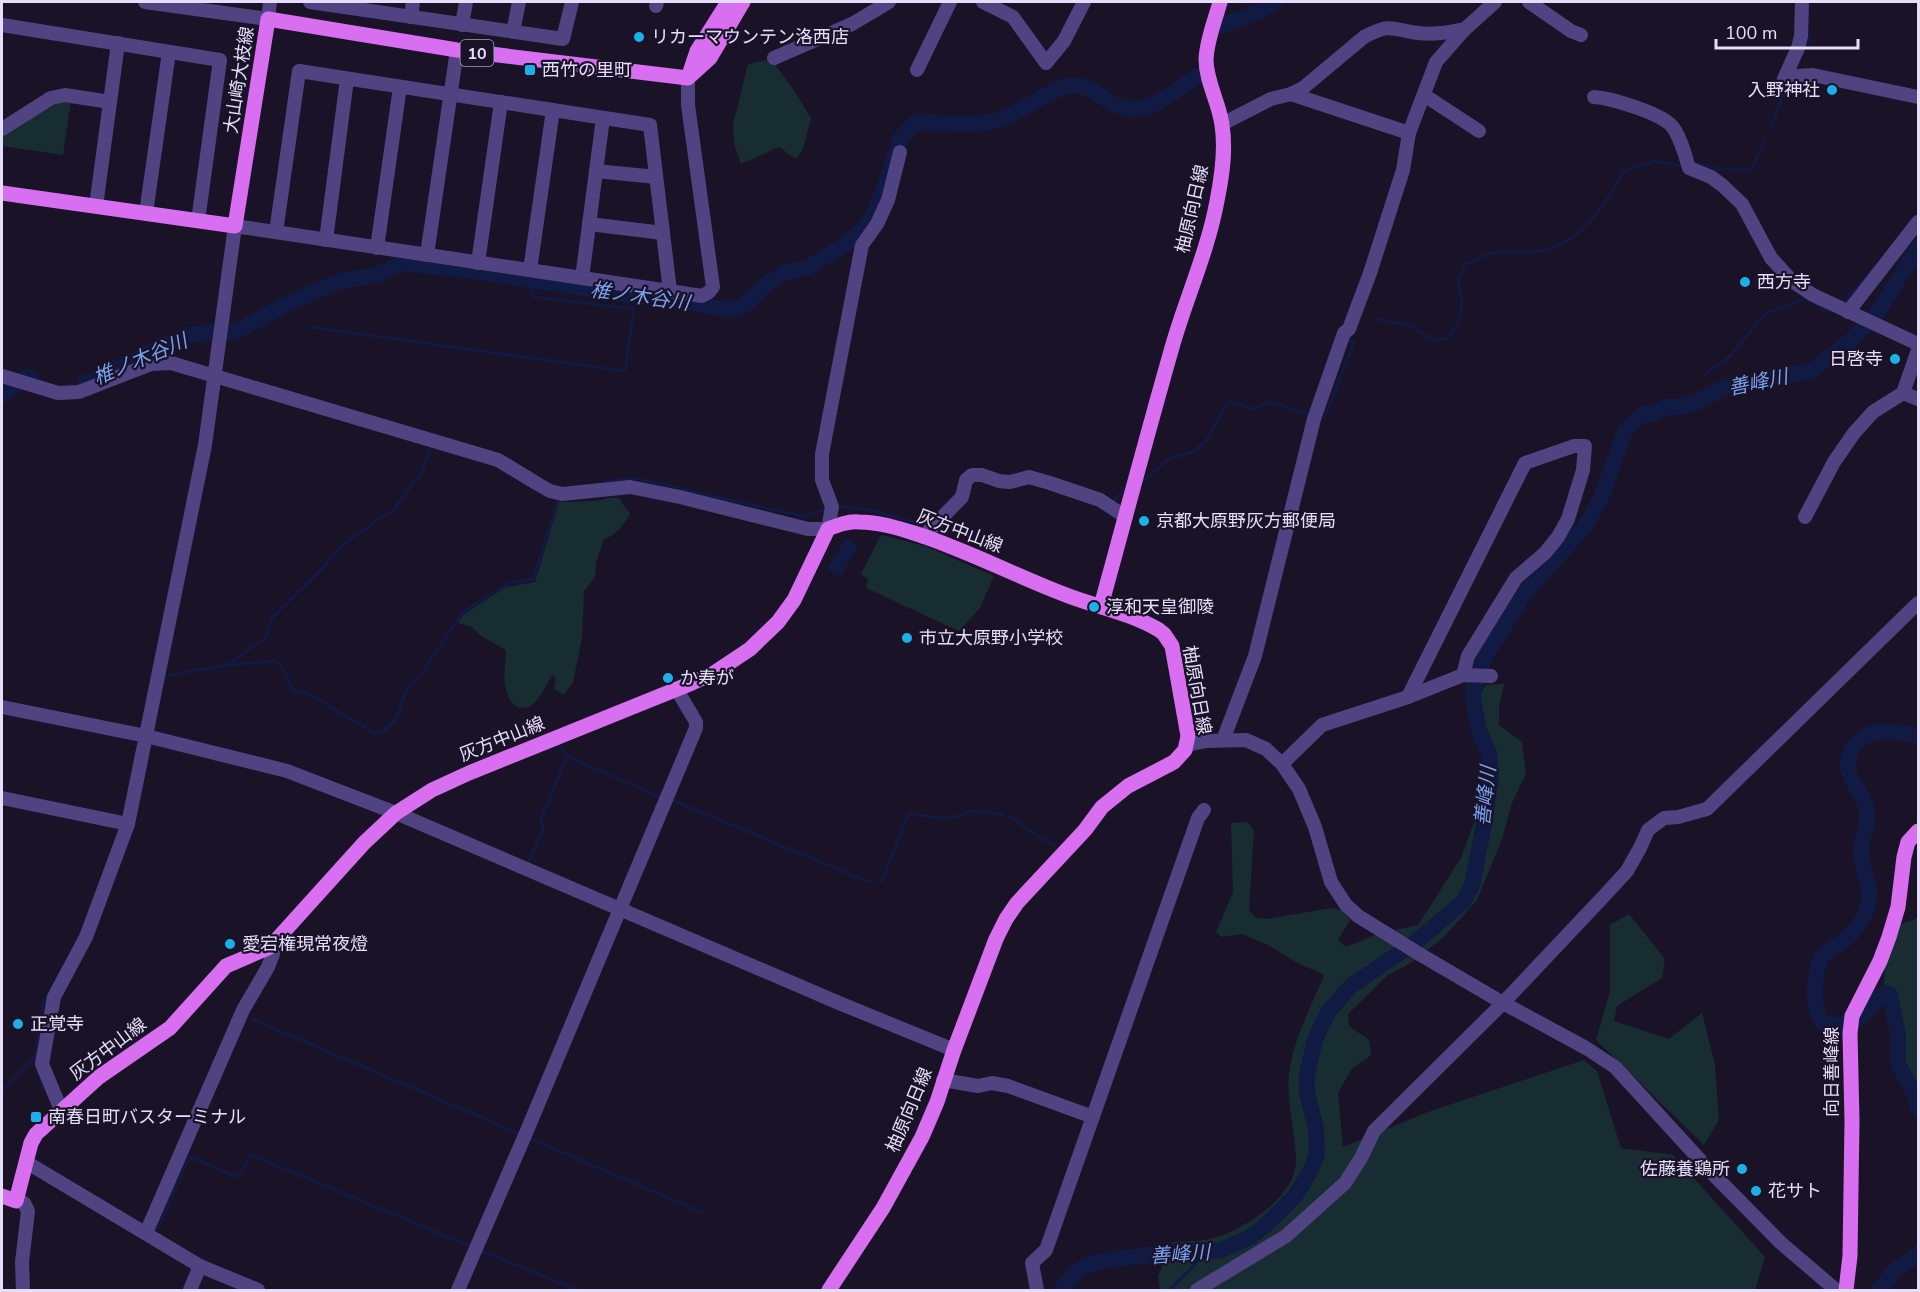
<svg xmlns="http://www.w3.org/2000/svg" width="1920" height="1292" font-family="'Nunito Sans','Noto Sans JP',sans-serif">
	<style>
		.green { fill: #172d31 }
		.water { fill: #101a43 }
		.lines { fill: none; stroke-linecap: round; stroke-linejoin: round }
		.stream { stroke: #101a43; stroke-width: 3 }
		.river { stroke: #101a43; stroke-width: 16 }
		.minor { stroke: #504382; stroke-width: 14 }
		.major { stroke: #d76ff0; stroke-width: 15 }
		.poi-dot { fill: #1dafe8; stroke: #1a1328; stroke-width: 2 }
		.labels { text-anchor: middle; stroke-width: 4.5; stroke-linejoin: round; paint-order: stroke }
		.shield { fill: #1a1328; stroke: #a9a0bc; stroke-width: 1.5 }
		.shield-label { font-size: 16px; font-weight: bold; fill: #e6ddfb }
		.poi-label { font-size: 18px; fill: #e6ddfb; stroke: #1a1328; text-anchor: start }
		.street-label { font-size: 18px; fill: #e6ddfb; stroke: #1a1328 }
		.water-label { font-size: 20px; font-style: italic; fill: #76a2f1; stroke: #1a1328 }
	</style>
	<rect width="100%" height="100%" fill="#1a1328"/>
	<!-- green -->
	<g class="green">
		<path d="M 771,59 L 793,89 L 811,118 L 803,149 L 796,159 L 779,147 L 741,164 L 734,143 L 733,125 L 748,64 Z"/>
		<path d="M 57,100 L 71,100 L 63,155 L 2,146 L 2,135 Z"/>
		<path d="M 609,498 L 619,498 L 630,514 C 623,525 617,535 604,539 L 596,563 L 595,577 L 584,591 L 582,638 L 573,682 L 564,695 L 554,689 L 556,678 L 552,675 C 546,686 534,714 518,707 C 512,704 508,699 507,692 C 502,679 506,664 506,650 L 481,636 L 472,627 L 458,623 L 464,614 L 506,587 L 535,582 L 559,502 L 596,501 Z"/>
		<path d="M 881,535 L 925,546 L 994,576 L 980,608 L 959,631 L 866,588 L 868,579 L 861,574 Z"/>
		<path d="M 1504,684 L 1499,706 L 1499,725 L 1522,742 L 1526,774 L 1512,803 L 1502,839 L 1477,900 L 1445,936 L 1409,964 L 1388,975 L 1348,1014 L 1349,1026 L 1369,1040 L 1371,1054 L 1368,1058 L 1352,1068 L 1338,1093 L 1343,1147 L 1428,1112 L 1584,1060 L 1597,1071 L 1621,1148 L 1673,1155 L 1765,1257 L 1755,1290 L 1160,1290 L 1158,1276 L 1172,1242 C 1186,1241 1204,1242 1217,1237 C 1247,1227 1296,1196 1296,1161 C 1296,1132 1286,1104 1289,1074 C 1293,1040 1311,1007 1324,975 L 1294,961 L 1270,946 L 1242,934 L 1222,937 L 1216,932 L 1233,892 L 1231,823 L 1248,822 L 1254,831 L 1249,910 L 1256,918 L 1267,919 L 1331,908 L 1343,911 L 1350,920 L 1338,940 L 1346,947 L 1377,934 L 1418,925 L 1461,858 L 1479,809 L 1495,782 L 1488,735 L 1478,698 L 1486,685 Z"/>
		<path d="M 1629,914 L 1665,959 L 1662,978 L 1617,1006 L 1614,1021 L 1669,1039 L 1702,1013 L 1715,1065 L 1719,1120 L 1704,1145 L 1596,1040 L 1610,991 L 1610,925 Z"/>
		<path d="M 1918,918 L 1918,1100 C 1903,1066 1879,1005 1885,967 C 1887,953 1892,940 1895,926 Z"/>
	</g>
	<!-- water -->
	<path class="water" d="M 845,538 L 858,546 L 841,576 L 827,569 Z"/>
	<g class="lines">
		<!-- stream -->
		<g class="stream">
			<path d="M 1805,47 L 1809,39 L 1807,31"/>
			<path d="M 1771,129 L 1787,82"/>
			<path d="M 1696,164 L 1720,169 L 1751,170 L 1765,139"/>
			<path d="M 1813,302 L 1827,312 L 1829,309 L 1831,310"/>
			<path d="M 1845,304 L 1851,293 L 1874,268"/>
			<path d="M 1377,319 L 1411,326 L 1433,340 L 1448,338 L 1457,326 L 1461,315 L 1462,300 L 1458,281 L 1465,264 C 1474,261 1483,255 1492,253 C 1507,250 1523,253 1538,251 C 1581,246 1604,205 1624,171 L 1656,161 L 1684,166"/>
			<path d="M 310,327 L 625,371 L 634,309 L 534,297 L 527,280"/>
			<path d="M 1704,375 L 1730,356 L 1766,313 L 1808,298"/>
			<path d="M 1318,417 L 1325,417 L 1354,342 L 1347,340"/>
			<path d="M 1143,482 L 1168,459 L 1192,452 L 1205,442 L 1224,409 L 1230,402 L 1253,409 L 1270,402 L 1312,415"/>
			<path d="M 598,484 L 622,479 L 638,479 L 802,516 L 828,509"/>
			<path d="M 1112,502 L 1124,490"/>
			<path d="M 835,507 L 839,506 L 869,510 L 927,525"/>
			<path d="M 229,664 L 266,637 L 272,618 L 318,573 L 345,543 L 394,509 L 422,472 L 430,450"/>
			<path d="M 164,678 L 165,676 L 227,665 L 275,661 C 288,669 286,684 297,693 L 306,692 L 374,733 L 383,732 L 396,719 L 408,687 L 421,674 L 463,612 L 507,584 L 533,579 L 558,501 L 561,499"/>
			<path d="M 558,744 L 567,756 L 660,797"/>
			<path d="M 674,801 L 866,881 L 870,881"/>
			<path d="M 1009,816 L 1037,836 L 1055,845"/>
			<path d="M 527,865 L 543,830 L 541,819 L 567,756"/>
			<path d="M 880,881 L 883,881 L 888,865 L 908,815 L 911,814 L 939,818 L 955,817 L 971,811 L 989,812 L 1003,815"/>
			<path d="M 53,986 L 64,965"/>
			<path d="M 252,1019 L 520,1134"/>
			<path d="M 36,1064 L 35,1057 L 43,1005 L 48,994"/>
			<path d="M 40,1076 L 43,1089"/>
			<path d="M 2,1090 L 35,1057"/>
			<path d="M 529,1138 L 701,1212"/>
			<path d="M 158,1229 L 189,1157 L 238,1177 L 251,1155 L 472,1247"/>
			<path d="M 479,1250 L 577,1290"/>
			<path d="M 1169,1290 L 1194,1266 L 1203,1252"/>
		</g>
		<!-- river -->
		<g class="river">
			<path d="M 1221,26 L 1258,12 L 1275,2"/>
			<path d="M 85,383 L 185,336 L 211,332 L 235,332 L 285,305 L 340,281 L 374,276 L 403,263 L 467,270 L 615,293 L 695,303 L 721,309 L 735,309 L 745,305 L 765,285 L 785,273 L 808,267 L 843,246 L 865,228 L 874,213 L 885,186 L 900,139 L 915,123 C 944,122 974,128 1001,119 C 1023,111 1047,91 1067,86 C 1095,80 1111,116 1143,108 C 1160,104 1182,86 1197,76"/>
			<path d="M 2,395 L 26,377 L 31,378"/>
			<path d="M 1918,736 C 1896,731 1866,725 1852,749 C 1839,773 1859,786 1866,807 C 1871,818 1864,831 1862,842 C 1858,861 1867,874 1869,891 C 1871,909 1859,928 1846,939 C 1838,947 1828,948 1821,958 C 1814,971 1810,1015 1825,1023 C 1832,1027 1848,1023 1856,1020 C 1868,1014 1874,999 1886,993 L 1890,995 L 1898,1035 L 1898,1064 L 1914,1093 L 1918,1108"/>
			<path d="M 1061,1290 L 1077,1271 L 1090,1264 L 1107,1260 L 1179,1251 L 1219,1251 L 1235,1244 L 1250,1237 L 1267,1224 L 1295,1196 L 1310,1172 L 1317,1154 L 1316,1128 L 1307,1093 L 1307,1075 L 1315,1040 L 1323,1022 L 1329,1011 L 1351,986 L 1417,941 L 1463,902 L 1472,886 L 1484,824 L 1491,776 L 1489,753 L 1479,731 L 1473,700 L 1475,680 L 1486,655 L 1525,593 L 1585,526 L 1601,498 L 1625,431 L 1643,414 L 1653,414 L 1665,407 L 1680,407 L 1696,402 L 1728,386 L 1811,371 L 1850,341 L 1877,314 L 1918,247"/>
			<path d="M 1879,1290 L 1895,1270 L 1918,1254"/>
		</g>
		<!-- minor -->
		<g class="minor">
			<path d="M 145,2 L 268,19 L 270,2"/>
			<path d="M 310,2 L 563,39 L 572,2"/>
			<path d="M 983,2 L 1013,17 L 1046,63 L 1064,41 L 1084,2"/>
			<path d="M 1529,2 L 1571,31 L 1581,35"/>
			<path d="M 656,6 L 657,2"/>
			<path d="M 411,17 L 413,2"/>
			<path d="M 2,25 L 220,60 L 198,221"/>
			<path d="M 462,25 L 466,2"/>
			<path d="M 513,32 L 519,2"/>
			<path d="M 774,58 L 852,24 L 889,2"/>
			<path d="M 917,70 L 950,2"/>
			<path d="M 1786,74 L 1796,76 L 1813,75 L 1918,97"/>
			<path d="M 1784,79 L 1798,48 L 1801,36 L 1802,2"/>
			<path d="M 1291,94 L 1409,133"/>
			<path d="M 1424,95 L 1479,131"/>
			<path d="M 1594,97 C 1611,98 1656,112 1670,124 C 1680,134 1685,155 1689,168 L 1711,177 L 1722,185 L 1742,204 L 1771,258 L 1792,281 L 1813,295 L 1918,344"/>
			<path d="M 1222,124 L 1271,99 L 1291,94 L 1303,88 L 1364,37 C 1392,22 1392,30 1418,33 C 1435,35 1449,32 1465,29"/>
			<path d="M 2,129 L 51,98 L 65,95 L 110,102"/>
			<path d="M 596,171 L 656,177"/>
			<path d="M 96,206 L 118,43"/>
			<path d="M 146,213 L 169,52"/>
			<path d="M 589,224 L 663,233"/>
			<path d="M 276,232 L 299,71 L 650,125 L 670,291"/>
			<path d="M 326,240 L 347,79"/>
			<path d="M 377,248 L 400,87"/>
			<path d="M 427,255 L 457,50"/>
			<path d="M 478,263 L 501,102"/>
			<path d="M 530,270 L 553,110"/>
			<path d="M 582,278 L 603,118"/>
			<path d="M 1848,312 L 1918,222"/>
			<path d="M 2,376 L 58,393 L 79,392 L 151,364 L 171,363 L 498,460 L 536,483 L 550,491 L 562,494 L 630,487 L 680,497 L 808,529 L 828,529 L 832,507 L 822,480 L 822,454 L 862,245 L 877,224 L 888,200 L 900,152"/>
			<path d="M 1903,393 L 1918,399"/>
			<path d="M 1805,517 L 1834,462 L 1854,433 L 1873,412 L 1903,393 L 1918,350"/>
			<path d="M 923,537 L 962,497 L 966,480 L 972,475 L 982,475 L 999,481 L 1010,482 L 1029,477 L 1050,483 L 1100,500 L 1126,517"/>
			<path d="M 1408,697 L 1525,463 L 1574,446 L 1585,446 L 1583,470 L 1568,519 L 1558,537 L 1545,553 L 1516,578 L 1468,656 L 1463,675"/>
			<path d="M 2,707 L 146,736 L 287,771 L 396,813 L 839,1003 L 954,1050"/>
			<path d="M 1223,740 L 1255,656 L 1314,419 L 1344,333 L 1349,329 L 1370,273 L 1403,170 L 1409,133 L 1436,62 L 1465,29 L 1495,2"/>
			<path d="M 1187,745 L 1206,741 L 1246,740 L 1266,749 L 1282,764 L 1299,789 L 1315,827 L 1331,882 L 1346,905 L 1358,916 L 1421,955 L 1503,1003 L 1586,1048 L 1615,1067 L 1711,1172 L 1781,1243 L 1836,1290"/>
			<path d="M 1282,764 L 1322,725 L 1408,697 L 1463,675 L 1491,676"/>
			<path d="M 2,798 L 128,824"/>
			<path d="M 943,1080 L 978,1086 L 992,1083 L 1008,1086 L 1093,1117"/>
			<path d="M 60,1112 L 59,1105 L 42,1064 L 54,997 L 86,937 L 128,824 L 205,445 L 235,226 L 702,296 L 709,292 L 713,287 L 688,105 L 688,78"/>
			<path d="M 26,1162 L 200,1266 L 258,1290"/>
			<path d="M 16,1201 L 24,1203 L 28,1211 L 22,1262 L 23,1290"/>
			<path d="M 146,1233 L 243,1010 L 268,967 L 273,954 L 270,947"/>
			<path d="M 190,1290 L 200,1266"/>
			<path d="M 458,1290 L 526,1133 L 696,728 L 696,722 L 677,690"/>
			<path d="M 1037,1290 L 1032,1263 L 1046,1250 L 1198,818 L 1204,810"/>
			<path d="M 1197,1290 L 1286,1236 L 1345,1183 L 1361,1158 L 1374,1131 L 1503,1003 L 1604,896 L 1627,871 L 1640,848 L 1648,830 L 1664,818 L 1678,817 L 1707,809 L 1918,603"/>
		</g>
		<!-- major -->
		<g class="major">
			<path d="M 689,75 L 697,51 L 728,2"/>
			<path d="M 2,193 L 235,226 L 268,19 L 457,50 L 688,78 L 710,58 L 743,2"/>
			<path d="M 1101,606 C 1125,519 1148,431 1173,344 C 1187,296 1208,250 1217,201 C 1222,176 1226,150 1222,125 C 1219,102 1206,82 1206,59 C 1207,39 1215,21 1220,2"/>
			<path d="M 2,1196 L 16,1201 L 31,1143 L 36,1134 L 99,1077 L 170,1028 L 226,966 L 270,947 L 364,843 L 396,813 L 432,790 L 469,773 L 692,683 L 714,673 L 750,649 L 778,622 L 794,600 L 828,529 C 838,525 848,521 859,522 C 879,522 898,528 917,534 C 966,550 1012,574 1061,593 C 1092,606 1129,612 1159,630 L 1164,634 L 1172,646 L 1188,736 L 1185,750 L 1174,762 L 1128,786 L 1102,807 L 1085,830 L 1017,903 L 1006,919 L 996,939 L 954,1050 L 937,1102 L 922,1137 L 883,1208 L 829,1290"/>
			<path d="M 1846,1290 L 1850,1256 L 1852,1121 L 1850,1033 L 1852,1016 L 1880,961 L 1889,937 L 1898,907 L 1904,857 L 1908,842 L 1918,831"/>
		</g>
	</g>
	<!-- markers -->
	<g class="poi-dot">
		<circle cx="639" cy="37" r="6"/>
		<rect x="524" y="64" width="12" height="12" rx="3"/>
		<circle cx="1832" cy="90" r="6"/>
		<circle cx="1745" cy="282" r="6"/>
		<circle cx="1895" cy="359" r="6"/>
		<circle cx="1144" cy="521" r="6"/>
		<circle cx="1094" cy="607" r="6"/>
		<circle cx="907" cy="638" r="6"/>
		<circle cx="668" cy="678" r="6"/>
		<circle cx="230" cy="944" r="6"/>
		<circle cx="18" cy="1024" r="6"/>
		<rect x="30" y="1111" width="12" height="12" rx="3"/>
		<circle cx="1742" cy="1169" r="6"/>
		<circle cx="1756" cy="1191" r="6"/>
	</g>
	<g class="labels">
		<!-- shield labels -->
		<rect class="shield" x="460.5" y="40" width="33" height="26" rx="4.5"/>
		<g class="shield-label">
			<text x="477" y="59">10</text>
		</g>
		<!-- poi labels -->
		<g class="poi-label">
			<text x="651" y="43">リカーマウンテン洛西店</text>
			<text x="542" y="76">西竹の里町</text>
			<text x="1820" y="96" text-anchor="end">入野神社</text>
			<text x="1757" y="288">西方寺</text>
			<text x="1883" y="365" text-anchor="end">日啓寺</text>
			<text x="1156" y="527">京都大原野灰方郵便局</text>
			<text x="1106" y="613">淳和天皇御陵</text>
			<text x="919" y="644">市立大原野小学校</text>
			<text x="680" y="684">か寿が</text>
			<text x="242" y="950">愛宕権現常夜燈</text>
			<text x="30" y="1030">正覚寺</text>
			<text x="48" y="1123">南春日町バスターミナル</text>
			<text x="1730" y="1175" text-anchor="end">佐藤養鶏所</text>
			<text x="1768" y="1197">花サト</text>
		</g>
		<!-- street labels -->
		<g class="street-label">
			<text transform="translate(239 80) rotate(-81)" y="6">大山崎大枝線</text>
			<text transform="translate(1192 209) rotate(-77)" y="6">柚原向日線</text>
			<text transform="translate(960 531) rotate(21)" y="6">灰方中山線</text>
			<text transform="translate(1197 690) rotate(80)" y="6">柚原向日線</text>
			<text transform="translate(502 739) rotate(-22)" y="6">灰方中山線</text>
			<text transform="translate(108 1049) rotate(-37)" y="6">灰方中山線</text>
			<text transform="translate(1832 1072) rotate(-90)" y="6">向日善峰線</text>
			<text transform="translate(909 1110) rotate(-67)" y="6">柚原向日線</text>
		</g>
		<!-- water labels -->
		<g class="water-label">
			<text transform="translate(640 296) rotate(8)" y="7">椎ノ木谷川</text>
			<text transform="translate(140 359) rotate(-23)" y="7">椎ノ木谷川</text>
			<text transform="translate(1758 382) rotate(-12)" y="7">善峰川</text>
			<text transform="translate(1485 796) rotate(-84)" y="7">善峰川</text>
			<text transform="translate(1180 1254) rotate(-4)" y="7">善峰川</text>
		</g>
	</g>
	<!-- border -->
	<rect width="1920" height="1292" fill="none" stroke="#e6ddfb" stroke-width="6"/>
	<!-- scale -->
	<path d="M1716 39v9h142v-9" fill="none" stroke="#e6ddfb" stroke-width="3"/>
	<text x="1725" y="39" font-size="18" fill="#e6ddfb" stroke="#1a1328" stroke-width="4.5" paint-order="stroke">100 m</text>
</svg>
